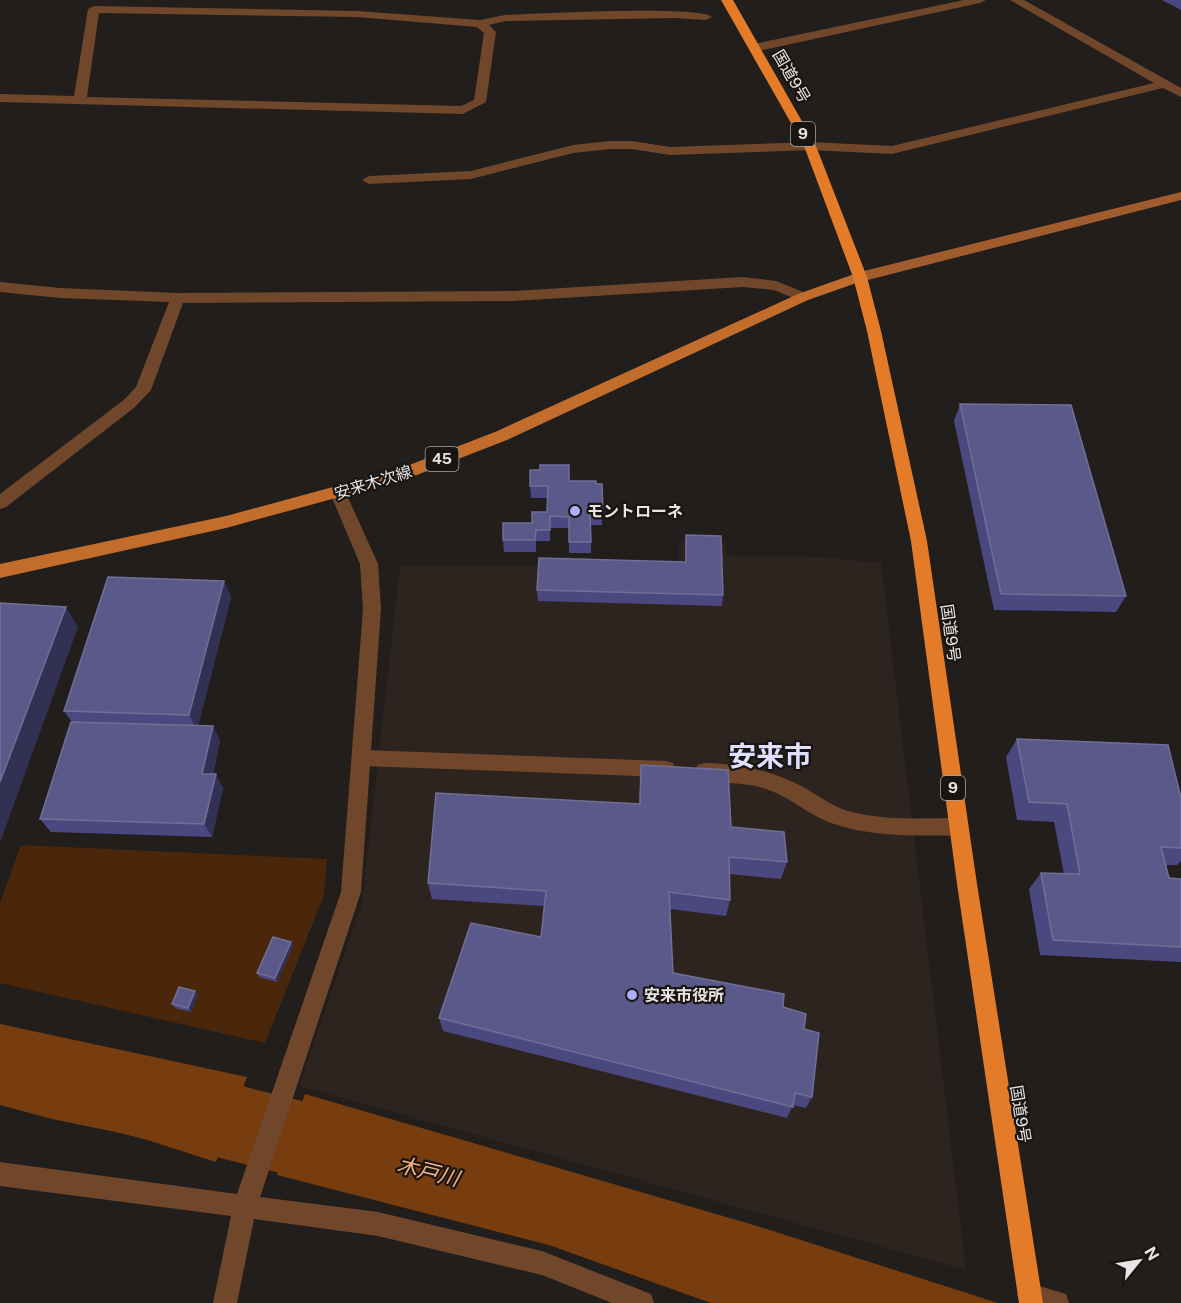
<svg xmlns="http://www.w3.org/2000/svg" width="1181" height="1303" font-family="'Public Sans','Noto Sans JP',sans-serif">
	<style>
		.built { fill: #2d241f }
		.green { fill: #4a260b }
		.water { fill: #773d0f }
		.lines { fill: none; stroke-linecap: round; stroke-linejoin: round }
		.river { fill: #773d0f; fill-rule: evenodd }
		.lane { fill: #71472b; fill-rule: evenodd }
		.street { fill: #71472b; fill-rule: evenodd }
		.secondary { fill: #a05c2d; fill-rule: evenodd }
		.primary { fill: #c36d2c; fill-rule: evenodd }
		.highway { fill: #e47b28; fill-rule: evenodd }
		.wall { fill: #4a487f }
		.shaded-wall { fill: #323053 }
		.building { fill: #5b5989; stroke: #716e97; stroke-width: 1.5 }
		.poi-dot { fill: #adaffb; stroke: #181513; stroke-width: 2 }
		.labels { text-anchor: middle; stroke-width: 4.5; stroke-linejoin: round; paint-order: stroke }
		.shield { fill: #181513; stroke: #a9a6a5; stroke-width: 1.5 }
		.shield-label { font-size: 15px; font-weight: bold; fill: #e7e4e3 }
		.street-label { font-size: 16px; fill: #e7e4e3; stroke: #181513 }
		.poi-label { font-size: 16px; font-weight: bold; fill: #e7e4e3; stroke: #181513; text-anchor: start }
		.near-water-label { font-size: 21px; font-style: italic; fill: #f8b183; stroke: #181513 }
		.town-label { font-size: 28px; font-weight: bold; fill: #dddffd; stroke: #181513 }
	</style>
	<rect width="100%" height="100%" fill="#211e1c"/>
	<!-- built -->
	<path class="built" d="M 679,542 L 725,542 L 727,556 L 823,557 L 881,563 L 966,1270 L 299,1086 L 362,904 L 400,566 L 679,566 Z"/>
	<!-- green -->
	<path class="green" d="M 21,845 L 327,859 L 324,895 L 265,1043 L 0,983 L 0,903 Z"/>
	<!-- water -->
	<g class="water">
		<path d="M 0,1024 L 247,1077 L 216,1162 L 135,1136 L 52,1119 L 0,1105 Z"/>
		<path d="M 305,1094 L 757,1226 L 998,1303 L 711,1303 L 549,1245 L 277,1175 Z"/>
	</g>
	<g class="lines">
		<!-- river -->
		<path class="river" d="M 0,1027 L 372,1118 L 400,1129 L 411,1157 L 400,1185 L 372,1196 L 0,1103 Z"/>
		<!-- lane -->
		<g class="lane">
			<path d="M 362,750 L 666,761 L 673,763 L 676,769 L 673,775 L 666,777 L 362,766 L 355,764 L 352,758 L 355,752 Z"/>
			<path d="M 705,763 C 736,764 766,769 795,783 C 813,791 828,805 848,811 C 883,821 922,818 958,818 L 965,821 L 968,827 L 965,833 L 958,836 C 914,835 869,838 826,821 C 805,812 788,796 766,789 C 744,781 719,785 698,777 L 695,771 L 698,765 Z"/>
		</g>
		<!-- street -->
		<g class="street">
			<path d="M 964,0 L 986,0 L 980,3 L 754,52 L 748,48 L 754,44 Z"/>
			<path d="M 1010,0 L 1024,0 L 1181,88 L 1181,97 L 1163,88 L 892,154 L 810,150 L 670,155 L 632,149 L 610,149 L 573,153 L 471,179 L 369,184 L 362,180 L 369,176 L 471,171 L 573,145 L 610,141 L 632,141 L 670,147 L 810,142 L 892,146 L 1154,83 Z"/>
			<path d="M 94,6 L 357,11 L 480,20 L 505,15 C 534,14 698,5 712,17 L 706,20 L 675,18 L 505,21 L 489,25 L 496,32 L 486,102 L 463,114 L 0,102 L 0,94 L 74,96 L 88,9 ZM 99,13 L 357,17 L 477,27 L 484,33 L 474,100 L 461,106 L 87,97 Z"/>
			<path d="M 743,277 L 776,281 L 808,294 L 810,297 L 803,302 L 774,290 L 743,287 L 513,301 L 183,303 L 151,390 L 135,407 L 6,507 L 0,509 L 0,494 L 125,399 L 136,387 L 169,302 L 60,298 L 0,292 L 0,282 L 60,288 L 178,293 L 513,291 Z"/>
			<path d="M 338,487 L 344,489 L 346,493 L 378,564 L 381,609 L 361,892 L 260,1197 L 378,1212 L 542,1251 L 651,1294 L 654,1303 L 612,1303 L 542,1275 L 378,1236 L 254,1219 L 237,1303 L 213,1303 L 231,1216 L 0,1186 L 0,1162 L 237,1194 L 341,892 L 363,609 L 360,564 L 330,493 L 332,489 Z"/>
			<path d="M 1029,1283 L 1066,1294 L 1069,1303 L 1020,1303 L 1017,1295 L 1020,1286 Z"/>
		</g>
		<!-- secondary -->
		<path class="secondary" d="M 1181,192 L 1181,200 L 860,282 L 853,277 L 860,272 Z"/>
		<!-- primary -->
		<path class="primary" d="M 860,272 L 865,274 L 867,277 L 865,280 L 808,300 L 507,440 L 409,478 L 226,528 L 0,578 L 0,564 L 226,516 L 399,469 L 495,432 L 798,294 Z"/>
		<!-- highway -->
		<path class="highway" d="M 721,0 L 733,0 L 816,146 L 867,277 L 881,331 L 927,541 L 977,884 L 1043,1303 L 1019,1303 L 957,884 L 911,541 L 867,331 L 853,277 L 804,146 Z"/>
	</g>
	<!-- wall -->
	<g class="wall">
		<path d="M 1162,0 L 1181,0 L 1181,10 Z"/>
		<path d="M 960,404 L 1126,596 L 1116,612 L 994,610 L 954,421 Z"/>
		<path d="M 570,481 L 602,484 L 602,525 L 591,525 L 591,553 L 569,553 L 569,528 L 550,528 L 550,541 L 536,541 L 536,552 L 504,552 L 503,540 L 532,523 L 547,512 L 548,498 L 531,498 L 530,486 Z"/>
		<path d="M 686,535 L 723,595 L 722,606 L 538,601 L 537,590 L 685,562 L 685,546 Z"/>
		<path d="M 224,581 L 231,597 L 198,726 L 213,726 L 220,741 L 213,774 L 223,788 L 212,837 L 51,832 L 40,819 L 72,722 L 64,711 Z"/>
		<path d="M 1017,739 L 1181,798 L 1181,861 L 1177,865 L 1165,865 L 1169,878 L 1181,879 L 1181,962 L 1040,955 L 1029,889 L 1041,873 L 1064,874 L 1054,822 L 1017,820 L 1006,757 Z"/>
		<path d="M 641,765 L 731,827 L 787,862 L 781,879 L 729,874 L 730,900 L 726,916 L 670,909 L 673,973 L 783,1007 L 804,1029 L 812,1097 L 806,1108 L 793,1105 L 787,1118 L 443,1031 L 439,1018 L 541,937 L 544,906 L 432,899 L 428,883 L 639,804 Z"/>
		<path d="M 291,942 L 293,946 L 277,982 L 259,977 L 257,973 Z"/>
		<path d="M 198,994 L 191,1012 L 175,1008 L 172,1004 Z"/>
	</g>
	<!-- shaded-wall -->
	<g class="shaded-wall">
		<path d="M 224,581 L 231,597 L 197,730 L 189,715 Z"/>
		<path d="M 66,607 L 78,627 L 0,843 L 0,782 Z"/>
		<path d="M 213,726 L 220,741 L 210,788 L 202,774 Z"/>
		<path d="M 216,774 L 223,788 L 212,837 L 204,824 Z"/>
		<path d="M 291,942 L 293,946 L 277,982 L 275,978 Z"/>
		<path d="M 195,991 L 198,994 L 191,1012 L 188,1008 Z"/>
	</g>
	<!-- building -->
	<g class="building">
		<path d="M 960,404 L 1071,405 L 1126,596 L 1001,594 Z"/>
		<path d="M 540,465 L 569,465 L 569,481 L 596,481 L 596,484 L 602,484 L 603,513 L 590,514 L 591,542 L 569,542 L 569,517 L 550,516 L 550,530 L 536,530 L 535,540 L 503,540 L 503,523 L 532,523 L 532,512 L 547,512 L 548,486 L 530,486 L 530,470 L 540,470 Z"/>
		<path d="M 686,535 L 721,536 L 723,595 L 537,590 L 539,558 L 686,562 Z"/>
		<path d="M 108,577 L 224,581 L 189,715 L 64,711 Z"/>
		<path d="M 0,603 L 66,607 L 0,782 Z"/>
		<path d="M 71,722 L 213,726 L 202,774 L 216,774 L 204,824 L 40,819 Z"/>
		<path d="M 1017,739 L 1168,745 L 1181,798 L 1181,848 L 1161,847 L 1169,878 L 1181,879 L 1181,947 L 1053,940 L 1041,873 L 1080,874 L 1067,804 L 1029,802 Z"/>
		<path d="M 641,765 L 728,770 L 731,827 L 784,832 L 787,862 L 729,857 L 730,900 L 669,892 L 673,973 L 784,994 L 783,1007 L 806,1014 L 804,1029 L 819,1033 L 812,1097 L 795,1093 L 793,1107 L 439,1018 L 471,923 L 541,937 L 546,891 L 428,883 L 436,793 L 640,804 Z"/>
		<path d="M 273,937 L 291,942 L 275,978 L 257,973 Z"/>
		<path d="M 179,987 L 195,991 L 188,1008 L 172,1004 Z"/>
	</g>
	<!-- markers -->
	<g class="poi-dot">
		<circle cx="575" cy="511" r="6"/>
		<circle cx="632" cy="995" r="6"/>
	</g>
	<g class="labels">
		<!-- shield labels -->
		<g class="shield">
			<rect x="791" y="122" width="24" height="24" rx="4.5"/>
			<rect x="425.5" y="447" width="33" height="24" rx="4.5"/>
			<rect x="941" y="776" width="24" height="24" rx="4.5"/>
		</g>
		<g class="shield-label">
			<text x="803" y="139">9</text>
			<text x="442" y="464">45</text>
			<text x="953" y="793">9</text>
		</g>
		<!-- street labels -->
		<g class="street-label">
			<text transform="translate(792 76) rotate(60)" y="6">国道9号</text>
			<text transform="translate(373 482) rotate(-17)" y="6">安来木次線</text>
			<text transform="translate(951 633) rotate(82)" y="6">国道9号</text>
			<text transform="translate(1021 1114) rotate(81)" y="6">国道9号</text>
		</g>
		<!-- poi labels -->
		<g class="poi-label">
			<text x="587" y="517">モントローネ</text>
			<text x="644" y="1001">安来市役所</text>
		</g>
		<!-- near-water labels -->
		<g class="near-water-label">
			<text transform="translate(428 1172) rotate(14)" y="7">木戸川</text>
		</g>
		<!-- town labels -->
		<g class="town-label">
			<text x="770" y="766">安来市</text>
		</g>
	</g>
	<!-- north arrow -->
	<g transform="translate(1139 1261) rotate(60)" stroke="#181513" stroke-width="4.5" paint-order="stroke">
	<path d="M0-4.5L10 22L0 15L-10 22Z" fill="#e7e4e3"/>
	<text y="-9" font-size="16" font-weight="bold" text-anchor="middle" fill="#e7e4e3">N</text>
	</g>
</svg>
